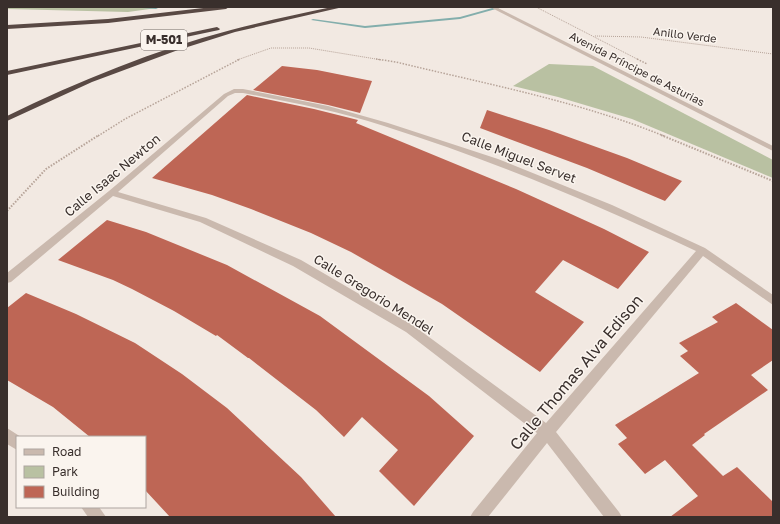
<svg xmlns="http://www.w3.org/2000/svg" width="780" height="524" font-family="'Golos Text',sans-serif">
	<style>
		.green { fill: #b9c1a2 }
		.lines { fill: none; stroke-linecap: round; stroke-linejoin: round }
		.stream { fill: #83aeac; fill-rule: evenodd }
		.building { fill: #be6655 }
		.path-far2 { stroke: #b6a398; stroke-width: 1; stroke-dasharray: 1 1; stroke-linecap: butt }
		.path-far1 { stroke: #b6a398; stroke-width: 1.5; stroke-dasharray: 1.5 1.5; stroke-linecap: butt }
		.path { stroke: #b6a398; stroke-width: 2; stroke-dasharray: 1.5 1.5; stroke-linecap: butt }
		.minor { fill: #cab9ae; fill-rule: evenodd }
		.highway { fill: #594944; fill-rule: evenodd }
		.labels { text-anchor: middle; stroke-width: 3; stroke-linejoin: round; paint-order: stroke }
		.far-street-label { font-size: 11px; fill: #392f2c; stroke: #faf4ee }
		.shield { fill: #faf4ee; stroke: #736a66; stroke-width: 1 }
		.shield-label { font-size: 12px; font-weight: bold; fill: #392f2c }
		.street-label { font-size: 13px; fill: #392f2c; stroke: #faf4ee }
		.near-street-label { font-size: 16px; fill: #392f2c; stroke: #faf4ee }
	</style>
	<rect width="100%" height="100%" fill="#f2e9e2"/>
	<!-- green -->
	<g class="green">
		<path d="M 7,7 L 164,7 L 128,12 L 7,9 Z"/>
		<path d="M 549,64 L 593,66 L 773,160 L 773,178 L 632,119 L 558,97 L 513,86 Z"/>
	</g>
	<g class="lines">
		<!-- stream -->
		<g class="stream">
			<path d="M 129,7 L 157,7 L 158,8 L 156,9 Z"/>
			<path d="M 496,7 L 503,7 L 460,19 L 365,28 L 311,20 L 313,19 L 365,26 L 460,17 Z"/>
		</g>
	</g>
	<!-- building -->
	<g class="building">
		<path d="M 282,66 L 317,70 L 372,81 L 360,113 L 328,105 L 253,90 Z"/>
		<path d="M 247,95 L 314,109 L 358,120 L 356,123 L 516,189 L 604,229 L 649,252 L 618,289 L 563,260 L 535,292 L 584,322 L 540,372 L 442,304 L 351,252 L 311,233 L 251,209 L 212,195 L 152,178 Z"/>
		<path d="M 487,110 L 549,130 L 627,158 L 682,181 L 665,201 L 587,168 L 480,128 Z"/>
		<path d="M 107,220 L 146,232 L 227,265 L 320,316 L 429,396 L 474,436 L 414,506 L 379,471 L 398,450 L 362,417 L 344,437 L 316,410 L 249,358 L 248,358 L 217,335 L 216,336 L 174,311 L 132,289 L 113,280 L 58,260 Z"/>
		<path d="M 26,293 L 76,314 L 135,343 L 182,374 L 227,408 L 301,477 L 336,517 L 170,517 L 145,490 L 145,437 L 90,437 L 53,407 L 7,380 L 7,308 Z"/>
		<path d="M 736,303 L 773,330 L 773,360 L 751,375 L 768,390 L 704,434 L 705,435 L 692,445 L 723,476 L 737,467 L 773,502 L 773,517 L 670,517 L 698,496 L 665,460 L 645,474 L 618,444 L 627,438 L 615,425 L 699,373 L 680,356 L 688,351 L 679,343 L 718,322 L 712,317 Z"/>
	</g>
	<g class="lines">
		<!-- path-far2 -->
		<g class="path-far2">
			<path d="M 536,7 L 639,60"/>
			<path d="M 595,36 L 641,37 L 773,54"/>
			<path d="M 237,60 L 271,48 L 309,48 L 382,60"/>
		</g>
		<!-- path-far1 -->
		<g class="path-far1">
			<path d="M 376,59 L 396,62 C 486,84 578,101 664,136"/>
			<path d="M 637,59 L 647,64"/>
			<path d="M 98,136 L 125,119 L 240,59"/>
		</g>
		<!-- path -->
		<g class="path">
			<path d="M 661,135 L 773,181"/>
			<path d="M 7,211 L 46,169 L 99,135"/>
		</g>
		<!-- minor -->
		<g class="minor">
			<path d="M 490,7 L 496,7 L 773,146 L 773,151 Z"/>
			<path d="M 234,89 L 243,89 L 328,106 L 388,123 L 498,159 L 612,205 L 705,248 L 773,295 L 773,305 L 703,256 L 556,432 L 619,512 L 622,517 L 604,517 L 547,443 L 488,517 L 470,517 L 473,512 L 537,433 L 406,332 L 293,266 L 200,222 L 113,196 L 11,282 L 7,283 L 7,273 L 109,191 L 224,94 ZM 235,93 L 243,93 C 290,102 338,111 384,126 C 492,160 593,203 696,251 L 546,423 L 414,326 L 301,260 L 206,218 L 118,192 L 228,96 Z"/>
			<path d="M 7,428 L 21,437 L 17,437 L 17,450 L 7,444 Z"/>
			<path d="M 81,507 L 99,507 L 106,517 L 88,517 Z"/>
		</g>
		<!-- highway -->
		<g class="highway">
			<path d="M 212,7 L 229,7 L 226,9 L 108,23 L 7,29 L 7,25 L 108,19 Z"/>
			<path d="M 332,7 L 343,7 L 235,32 L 178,50 L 92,82 L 7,121 L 7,116 C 79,81 154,50 231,30 C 265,21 299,14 332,7 Z"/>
			<path d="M 217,27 L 220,29 L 219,30 L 7,75 L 7,71 Z"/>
		</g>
	</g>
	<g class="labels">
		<!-- far-street labels -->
		<g class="far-street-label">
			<text transform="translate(685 35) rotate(7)" y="4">Anillo Verde</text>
			<text transform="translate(637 69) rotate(27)" y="4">Avenida Príncipe de Asturias</text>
		</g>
		<!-- shield labels -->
		<rect class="shield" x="141" y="30" width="46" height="20" rx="3"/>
		<g class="shield-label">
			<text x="164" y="44">M-501</text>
		</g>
		<!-- street labels -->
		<g class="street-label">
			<text transform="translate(519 157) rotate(21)" y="5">Calle Miguel Servet</text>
			<text transform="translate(112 175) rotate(-40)" y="5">Calle Isaac Newton</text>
			<text transform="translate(374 294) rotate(32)" y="5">Calle Gregorio Mendel</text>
		</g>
		<!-- near-street labels -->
		<g class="near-street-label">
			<text transform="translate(576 372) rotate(-50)" y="6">Calle Thomas Alva Edison</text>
		</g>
	</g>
	<!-- border -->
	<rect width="780" height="524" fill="none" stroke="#392f2c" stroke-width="16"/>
	<!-- legend -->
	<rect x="16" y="436" width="130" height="72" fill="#faf4ee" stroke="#ada5a0"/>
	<rect x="24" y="449" width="20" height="6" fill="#cab9ae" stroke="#ada5a0"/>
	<text x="52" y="456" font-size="12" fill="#392f2c">Road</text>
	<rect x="24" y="466" width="20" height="12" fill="#b9c1a2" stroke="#ada5a0"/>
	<text x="52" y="476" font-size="12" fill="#392f2c">Park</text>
	<rect x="24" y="486" width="20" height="12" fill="#be6655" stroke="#ada5a0"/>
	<text x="52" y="496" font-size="12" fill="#392f2c">Building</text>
</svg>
